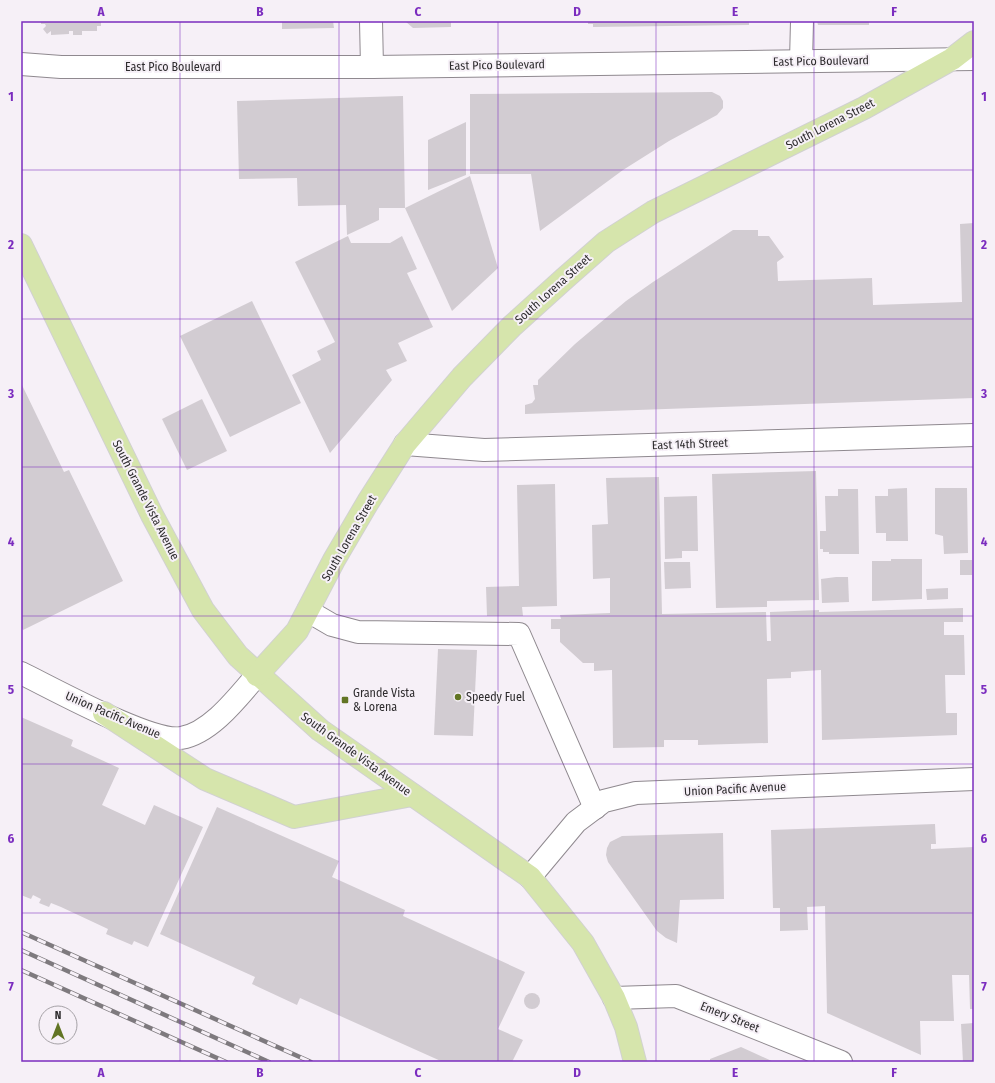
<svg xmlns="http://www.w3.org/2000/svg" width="995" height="1083" font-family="'Fira Sans Condensed',sans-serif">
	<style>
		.building { fill: #d2ccd2 }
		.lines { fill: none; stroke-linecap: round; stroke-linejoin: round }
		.minor-casing { stroke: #8f898f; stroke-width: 24 }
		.major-casing { stroke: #d1d1d1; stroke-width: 24 }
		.minor { stroke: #fff; stroke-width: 22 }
		.major { stroke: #d6e5ac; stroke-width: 22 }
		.rail-casing { stroke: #7e7a7e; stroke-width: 4.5 }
		.rail { stroke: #f6f0f7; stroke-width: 3; stroke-dasharray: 9; stroke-linecap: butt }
		.grid { fill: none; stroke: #7b2cbf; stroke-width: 1; stroke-opacity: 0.55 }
		.poi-dot { fill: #627524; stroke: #f6f0f7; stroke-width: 1.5 }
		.labels { text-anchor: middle; stroke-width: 4; stroke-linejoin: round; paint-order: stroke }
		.street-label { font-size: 12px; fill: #2e2c2e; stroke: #f6f0f7 }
		.poi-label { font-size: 12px; fill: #2e2c2e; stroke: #f6f0f7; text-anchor: start }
		.neatline { fill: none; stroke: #7b2cbf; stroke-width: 1.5 }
		.grid-label { font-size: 13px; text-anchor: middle; font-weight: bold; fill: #7b2cbf }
	</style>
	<rect width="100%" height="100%" fill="#f6f0f7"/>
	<!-- building -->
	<g class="building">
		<path d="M 41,21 L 101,21 L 101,26 L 97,26 L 97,31 L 82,31 L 82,35 L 73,35 L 73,31 L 69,31 L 69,34 L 51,35 L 51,31 L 47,34 L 43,29 L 46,26 L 45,24 L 41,24 Z"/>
		<path d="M 282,21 L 333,21 L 334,28 L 282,29 Z"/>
		<path d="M 405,21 L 451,21 L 451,27 L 413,28 Z"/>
		<path d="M 588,21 L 749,21 L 749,25 L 593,27 L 593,24 L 588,24 Z"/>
		<path d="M 817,21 L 869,21 L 869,25 L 818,25 Z"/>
		<path d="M 712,92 L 720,96 L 723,101 L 723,108 L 717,115 L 669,141 L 623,170 L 540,231 L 531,174 L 470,174 L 470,94 Z"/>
		<path d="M 403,96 L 405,208 L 379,208 L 379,220 L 347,235 L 346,205 L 298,206 L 297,178 L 239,179 L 237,101 Z"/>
		<path d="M 466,122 L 466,175 L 428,190 L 428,140 Z"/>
		<path d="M 470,176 L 498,268 L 452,311 L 405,208 Z"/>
		<path d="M 974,223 L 974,398 L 525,414 L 525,405 L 532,403 L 535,399 L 533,385 L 538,385 L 538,380 L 575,344 L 626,301 L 653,282 L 733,230 L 758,230 L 758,236 L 769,236 L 784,257 L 777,262 L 778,281 L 872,278 L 873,305 L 962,302 L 960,224 Z"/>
		<path d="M 348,236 L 351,243 L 390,243 L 402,236 L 417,269 L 407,273 L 433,327 L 398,343 L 407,361 L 386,370 L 392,380 L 330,453 L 292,375 L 321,360 L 317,351 L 335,342 L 295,262 Z"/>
		<path d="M 252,301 L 301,403 L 230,437 L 180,336 Z"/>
		<path d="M 21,383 L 64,472 L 69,470 L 123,581 L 23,630 L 21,626 Z"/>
		<path d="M 202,399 L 227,451 L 187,470 L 162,419 Z"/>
		<path d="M 816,471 L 819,600 L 767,601 L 767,607 L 716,608 L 712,474 Z"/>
		<path d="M 659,477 L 662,614 L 766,612 L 767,641 L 771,641 L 770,612 L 819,610 L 819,612 L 963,608 L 963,622 L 944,622 L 944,635 L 964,635 L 965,675 L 945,675 L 946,713 L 957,713 L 957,735 L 822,740 L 821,670 L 791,672 L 791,678 L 767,679 L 768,743 L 698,745 L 698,740 L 664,740 L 664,747 L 613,748 L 612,670 L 594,671 L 594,663 L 583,663 L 560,642 L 560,629 L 551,629 L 551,619 L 561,619 L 560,615 L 610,613 L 610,578 L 593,579 L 592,525 L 608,524 L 606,478 Z"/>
		<path d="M 555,484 L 557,606 L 522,607 L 523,616 L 487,616 L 486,587 L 519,586 L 517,485 Z"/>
		<path d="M 907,488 L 908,541 L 886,541 L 886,533 L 876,533 L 875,496 L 888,496 L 888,489 Z"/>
		<path d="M 935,488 L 967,488 L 968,553 L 944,554 L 943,536 L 935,534 Z"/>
		<path d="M 838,489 L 858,489 L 859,554 L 829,554 L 829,552 L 823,552 L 823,549 L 820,549 L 820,531 L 826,531 L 825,496 L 838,496 Z"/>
		<path d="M 697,496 L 698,551 L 682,551 L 682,558 L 665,559 L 664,497 Z"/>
		<path d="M 891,559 L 922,559 L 922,599 L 872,601 L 872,561 L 891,561 Z"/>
		<rect x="960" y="560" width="12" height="15"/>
		<path d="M 664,562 L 690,562 L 691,588 L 665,589 Z"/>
		<path d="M 836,577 L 848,577 L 849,602 L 822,603 L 821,579 Z"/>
		<path d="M 948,588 L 948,599 L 927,600 L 926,589 Z"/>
		<path d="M 438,649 L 477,650 L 473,736 L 434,735 Z"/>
		<path d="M 21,717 L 73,740 L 71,746 L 119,768 L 102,805 L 145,825 L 154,805 L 203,827 L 148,947 L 134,941 L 132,945 L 106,934 L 108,929 L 61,907 L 51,903 L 49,907 L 39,903 L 41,899 L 33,895 L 31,899 L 21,895 Z"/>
		<path d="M 217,807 L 339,861 L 332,877 L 405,910 L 403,916 L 525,972 L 498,1029 L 523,1040 L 512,1062 L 443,1062 L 300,998 L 297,1005 L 252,984 L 255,977 L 160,934 Z"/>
		<path d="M 935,824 L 936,844 L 931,844 L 931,849 L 974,847 L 974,1009 L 970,1009 L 969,975 L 952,975 L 954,1021 L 920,1021 L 921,1055 L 827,1013 L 825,906 L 807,907 L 808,930 L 780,931 L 780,908 L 773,908 L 771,830 Z"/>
		<path d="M 723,833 L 724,899 L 680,900 L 677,943 L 666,938 L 657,931 L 608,862 L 606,855 L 607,848 L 610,842 L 622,836 Z"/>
		<circle cx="532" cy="1001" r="8"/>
		<path d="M 974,1023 L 974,1062 L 963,1062 L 961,1024 Z"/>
		<path d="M 741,1047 L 774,1062 L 710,1062 L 710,1059 Z"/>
	</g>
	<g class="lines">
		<!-- minor casing -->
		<g class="minor-casing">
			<g id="minor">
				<path d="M 371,21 L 372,67"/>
				<path d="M 801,61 L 802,21"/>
				<path d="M 21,64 L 61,67 L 372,67 L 974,59"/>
				<path d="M 405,444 L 484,450 L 974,435"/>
				<path d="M 308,611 L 332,625 L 358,632 L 519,634 L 595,808"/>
				<path d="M 21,673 C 52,688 151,743 181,738 C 211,733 238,697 257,675"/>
				<path d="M 530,877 L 576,822 L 604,801 L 636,793 L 974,779"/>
				<path d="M 614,998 L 676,996 L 841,1062"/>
			</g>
		</g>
		<!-- major casing -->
		<g class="major-casing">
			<g id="major">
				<path d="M 21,245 L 152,515 L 203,610 L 238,656 L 320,730 L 530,877 L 583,943 L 614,998 L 626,1027 L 635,1062"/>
				<path d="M 257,675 L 297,631 L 334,560 L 368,502 L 405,444 L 462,377 L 512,326 L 564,279 L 606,242 L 653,212 L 864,108 L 952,59 L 974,42"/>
				<path d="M 104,713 L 205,779 L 294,817 L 412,795"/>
			</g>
		</g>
		<!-- minor -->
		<use href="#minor" class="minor"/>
		<!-- major -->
		<use href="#major" class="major"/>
		<!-- rail casing -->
		<g class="rail-casing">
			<g id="rail">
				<path d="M 21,932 L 311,1062"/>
				<path d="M 21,950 L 269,1062"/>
				<path d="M 21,970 L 226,1062"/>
			</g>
		</g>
		<!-- rail -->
		<use href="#rail" class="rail"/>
	</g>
	<!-- grid -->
	<path class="grid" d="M 180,21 L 180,1062M 339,21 L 339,1062M 498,21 L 498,1062M 656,21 L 656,1062M 814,21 L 814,1062M 21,170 L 974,170M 21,319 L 974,319M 21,467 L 974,467M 21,616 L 974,616M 21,764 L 974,764M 21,913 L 974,913"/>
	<!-- markers -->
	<g class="poi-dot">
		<circle cx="458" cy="697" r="4"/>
		<rect x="341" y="696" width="8" height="8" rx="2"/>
	</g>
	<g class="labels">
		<!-- street labels -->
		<g class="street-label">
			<text transform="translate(821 61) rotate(-1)" y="4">East Pico Boulevard</text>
			<text transform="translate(497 65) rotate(-1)" y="4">East Pico Boulevard</text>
			<text x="173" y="71">East Pico Boulevard</text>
			<text transform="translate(830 124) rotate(-27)" y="4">South Lorena Street</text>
			<text transform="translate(553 289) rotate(-42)" y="4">South Lorena Street</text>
			<text transform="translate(690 444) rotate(-2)" y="4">East 14th Street</text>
			<text transform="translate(146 500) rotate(63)" y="4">South Grande Vista Avenue</text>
			<text transform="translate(349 538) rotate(-60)" y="4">South Lorena Street</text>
			<text transform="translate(113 715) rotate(23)" y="4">Union Pacific Avenue</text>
			<text transform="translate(356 754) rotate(36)" y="4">South Grande Vista Avenue</text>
			<text transform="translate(735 789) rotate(-3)" y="4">Union Pacific Avenue</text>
			<text transform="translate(730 1017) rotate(22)" y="4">Emery Street</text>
		</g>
		<!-- poi labels -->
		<g class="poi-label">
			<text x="353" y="697">Grande Vista<tspan x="353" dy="14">&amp; Lorena</tspan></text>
			<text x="466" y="701">Speedy Fuel</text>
		</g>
	</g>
	<!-- border -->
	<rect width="995" height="1083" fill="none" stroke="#f6f0f7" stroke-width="44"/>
	<!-- north arrow -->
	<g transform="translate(58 1025)"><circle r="19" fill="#f6f0f7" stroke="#a6a2a7"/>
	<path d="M0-3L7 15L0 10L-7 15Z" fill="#627524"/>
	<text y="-6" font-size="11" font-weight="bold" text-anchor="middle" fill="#2e2c2e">N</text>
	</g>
	<rect x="22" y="22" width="951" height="1039" class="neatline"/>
	<g class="grid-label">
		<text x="101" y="16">A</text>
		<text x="260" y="16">B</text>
		<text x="418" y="16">C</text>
		<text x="577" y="16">D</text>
		<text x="735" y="16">E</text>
		<text x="894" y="16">F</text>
		<text x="11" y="101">1</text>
		<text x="984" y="101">1</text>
		<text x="11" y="249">2</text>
		<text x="984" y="249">2</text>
		<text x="11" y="398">3</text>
		<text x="984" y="398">3</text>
		<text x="11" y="546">4</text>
		<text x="984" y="546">4</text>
		<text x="11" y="694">5</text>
		<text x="984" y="694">5</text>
		<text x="11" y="843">6</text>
		<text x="984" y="843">6</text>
		<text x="11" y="991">7</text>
		<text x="984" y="991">7</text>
		<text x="101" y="1077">A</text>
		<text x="260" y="1077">B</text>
		<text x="418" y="1077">C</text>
		<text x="577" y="1077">D</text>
		<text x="735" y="1077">E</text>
		<text x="894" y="1077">F</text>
	</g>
</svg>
